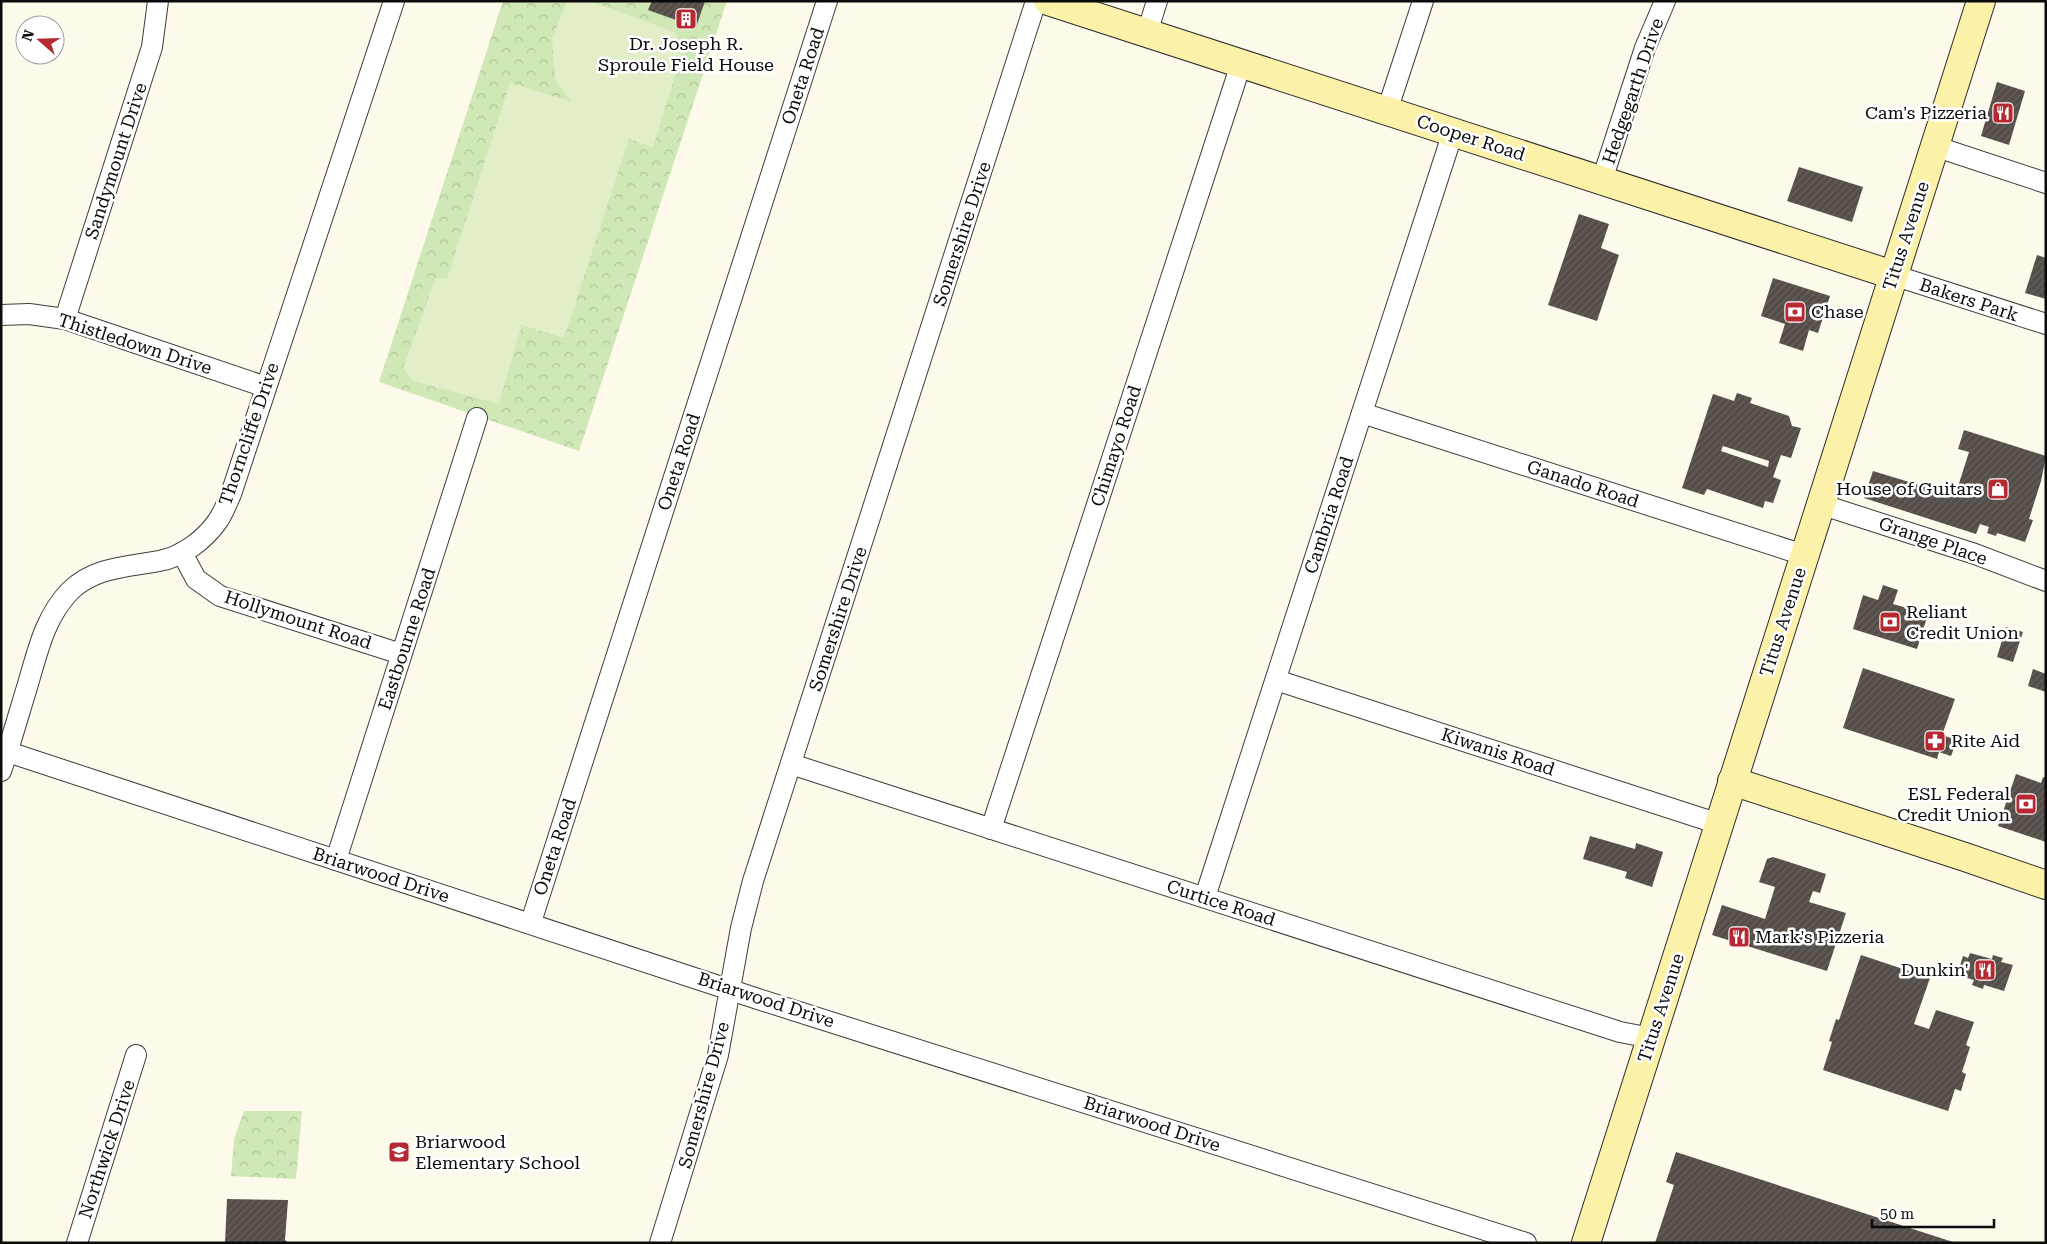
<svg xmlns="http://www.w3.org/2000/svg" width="2047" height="1244" font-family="'Roboto Serif',serif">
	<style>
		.park { fill: url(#park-crowns) }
		.pitch { fill: #e1eec8 }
		.building { fill: url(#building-hatch); fill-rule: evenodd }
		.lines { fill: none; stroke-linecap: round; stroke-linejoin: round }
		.street-casing { stroke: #3e3e3e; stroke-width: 22 }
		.secondary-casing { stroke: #2d2d2d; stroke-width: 30 }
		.street { stroke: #fff; stroke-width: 20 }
		.secondary { stroke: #fcf1a8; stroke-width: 28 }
		.labels { text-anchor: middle; stroke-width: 5; stroke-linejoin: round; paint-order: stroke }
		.poi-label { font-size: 18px; fill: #0b0b0b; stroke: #fff; text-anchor: start }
		.street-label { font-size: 18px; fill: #0b0b0b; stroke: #fff }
	</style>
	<defs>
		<pattern id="park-crowns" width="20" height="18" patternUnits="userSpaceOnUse" patternTransform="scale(1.25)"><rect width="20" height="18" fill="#d0e7b6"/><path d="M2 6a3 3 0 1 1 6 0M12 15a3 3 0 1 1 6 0" fill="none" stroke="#b1c59b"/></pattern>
		<pattern id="building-hatch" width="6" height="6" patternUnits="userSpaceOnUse" patternTransform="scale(1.25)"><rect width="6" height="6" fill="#544d48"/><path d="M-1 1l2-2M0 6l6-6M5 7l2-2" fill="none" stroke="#68625e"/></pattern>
	</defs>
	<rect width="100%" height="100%" fill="#fefaeb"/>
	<!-- park -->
	<g class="park">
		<path d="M 503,1 L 727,1 L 579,451 L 379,382 Z"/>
		<path d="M 244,1111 L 302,1111 L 296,1179 L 231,1176 L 234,1139 Z"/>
	</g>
	<!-- pitch -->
	<path class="pitch" d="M 567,1 L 590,1 L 675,32 L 682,53 L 653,147 L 629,139 L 564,338 L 519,324 L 521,327 L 499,404 L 413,381 L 403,368 L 436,277 L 447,279 L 510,83 L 572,102 L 555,79 L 552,39 Z"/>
	<!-- building -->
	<g class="building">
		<path d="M 652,1 L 705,1 L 696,27 L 648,10 Z"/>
		<path d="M 1997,82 L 2025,91 L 2009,145 L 1981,136 Z"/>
		<path d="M 1799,167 L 1863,187 L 1852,222 L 1787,201 Z"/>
		<path d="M 1579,214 L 1609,224 L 1601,248 L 1619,255 L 1597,321 L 1548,305 Z"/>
		<path d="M 2037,255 L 2046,258 L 2046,299 L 2025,293 Z"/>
		<path d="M 1773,278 L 1830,296 L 1818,333 L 1809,330 L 1803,351 L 1779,343 L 1785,324 L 1761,316 Z"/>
		<path d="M 1737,393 L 1752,398 L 1750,403 L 1789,416 L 1792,426 L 1801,428 L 1791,458 L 1781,455 L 1773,477 L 1781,480 L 1773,503 L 1765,501 L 1763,508 L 1707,489 L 1704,495 L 1682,488 L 1713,394 L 1734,401 ZM 1723,446 L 1769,461 L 1768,467 L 1721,451 Z"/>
		<path d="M 1964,430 L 2046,456 L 2041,481 L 2029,519 L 2033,520 L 2025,542 L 1997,533 L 1996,536 L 1987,533 L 1989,527 L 1980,524 L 1976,534 L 1864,498 L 1873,471 L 1955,496 L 1969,452 L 1958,449 Z"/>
		<path d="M 1883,585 L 1898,590 L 1893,604 L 1928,614 L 1917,649 L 1853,629 L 1863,595 L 1878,600 Z"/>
		<path d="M 2006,627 L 2023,632 L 2013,662 L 1997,657 Z"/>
		<path d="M 1863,668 L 1955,699 L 1942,735 L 1957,740 L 1951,756 L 1939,752 L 1937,759 L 1843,728 Z"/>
		<path d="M 2033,669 L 2046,674 L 2046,692 L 2028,686 Z"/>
		<path d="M 2016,774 L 2041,783 L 2043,777 L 2046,778 L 2046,842 L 1998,826 Z"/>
		<path d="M 1590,836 L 1635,849 L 1636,843 L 1663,852 L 1652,887 L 1625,878 L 1627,872 L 1583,859 Z"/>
		<path d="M 1773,857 L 1826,874 L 1820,893 L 1813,891 L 1809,902 L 1846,913 L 1827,971 L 1712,935 L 1722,905 L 1765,919 L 1775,887 L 1759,882 L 1767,859 Z"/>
		<path d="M 1970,953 L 1992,959 L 1993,955 L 2003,958 L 2001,962 L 2013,965 L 2004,991 L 1984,985 L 1983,989 L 1972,985 L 1974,980 L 1957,975 L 1963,956 L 1968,958 Z"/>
		<path d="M 1861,955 L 1930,978 L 1914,1024 L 1929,1029 L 1936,1010 L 1974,1022 L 1966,1045 L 1970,1047 L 1962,1072 L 1966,1074 L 1961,1091 L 1955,1089 L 1948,1111 L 1823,1070 L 1832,1042 L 1829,1041 L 1836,1019 L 1839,1020 Z"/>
		<path d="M 1676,1152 L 1953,1242 L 1953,1243 L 1655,1243 L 1674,1185 L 1666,1182 Z"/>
		<path d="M 227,1199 L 288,1200 L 285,1240 L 288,1243 L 225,1243 Z"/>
	</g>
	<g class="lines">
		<!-- street casing -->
		<g class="street-casing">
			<g id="street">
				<path d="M 1147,33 L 1157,1"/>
				<path d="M 1387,111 L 1423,1"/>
				<path d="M 1934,146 L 2046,183"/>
				<path d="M 1602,180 L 1645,48 L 1665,1"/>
				<path d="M 1893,275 L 2046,324"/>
				<path d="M 1,315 L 29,314 L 65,319 L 266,387"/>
				<path d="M 65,319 L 152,47 L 158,1"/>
				<path d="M 1362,413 L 1804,555"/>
				<path d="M 1820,504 L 1975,554 L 2046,581"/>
				<path d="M 182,553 L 196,579 L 220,596 L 401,654"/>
				<path d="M 1276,680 L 1719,824"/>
				<path d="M 8,752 L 758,999 L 1526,1243"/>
				<path d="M 791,764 L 1620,1032 L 1651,1038"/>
				<path d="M 1,771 C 11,742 19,713 28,684 C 38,650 45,617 70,591 C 94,567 127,567 159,561 C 182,557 204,540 217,522 C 223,514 227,503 231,494 L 394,1"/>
				<path d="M 991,829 L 1241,64"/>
				<path d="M 336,860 L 477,418"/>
				<path d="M 1205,897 L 1453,132"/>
				<path d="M 531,922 L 827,1"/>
				<path d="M 77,1243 L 136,1055"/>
				<path d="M 660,1243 L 718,1055 L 741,928 L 753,881 L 1036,1"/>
			</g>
		</g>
		<!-- secondary casing -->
		<g class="secondary-casing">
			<g id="secondary">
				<path d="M 1048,1 L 1893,275"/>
				<path d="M 1732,781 L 1965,857 L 2046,885"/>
				<path d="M 1586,1243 L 1981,1"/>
			</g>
		</g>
		<!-- street -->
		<use href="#street" class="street"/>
		<!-- secondary -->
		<use href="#secondary" class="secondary"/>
	</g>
	<!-- icons -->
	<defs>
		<g id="building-square" transform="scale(1.125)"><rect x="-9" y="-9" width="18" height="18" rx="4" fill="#b52a32" stroke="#fff"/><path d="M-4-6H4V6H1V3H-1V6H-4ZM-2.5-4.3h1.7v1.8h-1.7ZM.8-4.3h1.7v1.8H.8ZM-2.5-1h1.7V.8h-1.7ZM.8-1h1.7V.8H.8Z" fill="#fff"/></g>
		<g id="restaurant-square" transform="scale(1.125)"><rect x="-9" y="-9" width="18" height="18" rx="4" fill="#b52a32" stroke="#fff"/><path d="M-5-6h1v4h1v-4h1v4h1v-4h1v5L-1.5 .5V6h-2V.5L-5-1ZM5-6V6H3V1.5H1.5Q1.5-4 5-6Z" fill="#fff"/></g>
		<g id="bank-square" transform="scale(1.125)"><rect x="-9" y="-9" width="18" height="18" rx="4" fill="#b52a32" stroke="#fff"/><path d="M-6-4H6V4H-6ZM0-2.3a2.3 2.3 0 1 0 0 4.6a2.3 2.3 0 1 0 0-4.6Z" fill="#fff"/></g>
		<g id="shop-square" transform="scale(1.125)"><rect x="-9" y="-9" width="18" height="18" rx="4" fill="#b52a32" stroke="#fff"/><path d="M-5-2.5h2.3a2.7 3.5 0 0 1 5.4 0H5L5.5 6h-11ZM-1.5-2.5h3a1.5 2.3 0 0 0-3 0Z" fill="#fff"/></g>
		<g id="pharmacy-square" transform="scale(1.125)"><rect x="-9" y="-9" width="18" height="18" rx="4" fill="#b52a32" stroke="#fff"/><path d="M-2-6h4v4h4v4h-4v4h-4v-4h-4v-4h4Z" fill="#fff"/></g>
		<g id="school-square" transform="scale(1.125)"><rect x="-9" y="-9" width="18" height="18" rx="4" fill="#b52a32" stroke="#fff"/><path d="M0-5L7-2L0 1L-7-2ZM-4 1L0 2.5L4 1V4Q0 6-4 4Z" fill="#fff"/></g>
	</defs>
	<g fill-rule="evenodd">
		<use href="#building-square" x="686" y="19"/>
		<use href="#restaurant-square" x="2003" y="113"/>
		<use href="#bank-square" x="1795" y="312"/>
		<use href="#shop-square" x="1998" y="489"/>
		<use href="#bank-square" x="1890" y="622"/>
		<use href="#pharmacy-square" x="1935" y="741"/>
		<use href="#bank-square" x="2026" y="804"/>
		<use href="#restaurant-square" x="1739" y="937"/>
		<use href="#restaurant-square" x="1985" y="970"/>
		<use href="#school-square" x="399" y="1152"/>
	</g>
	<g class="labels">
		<!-- poi labels -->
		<g class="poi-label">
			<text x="686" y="50" text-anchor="middle">Dr. Joseph R.<tspan x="686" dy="21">Sproule Field House</tspan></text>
			<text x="1987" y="119" text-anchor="end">Cam's Pizzeria</text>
			<text x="1811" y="318">Chase</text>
			<text x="1982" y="495" text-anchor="end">House of Guitars</text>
			<text x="1906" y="618">Reliant<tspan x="1906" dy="21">Credit Union</tspan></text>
			<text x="1951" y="747">Rite Aid</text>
			<text x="2010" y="800" text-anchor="end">ESL Federal<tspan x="2010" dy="21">Credit Union</tspan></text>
			<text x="1755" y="943">Mark's Pizzeria</text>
			<text x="1969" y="976" text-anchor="end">Dunkin'</text>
			<text x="415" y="1148">Briarwood<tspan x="415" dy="21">Elementary School</tspan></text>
		</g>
		<!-- street labels -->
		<g class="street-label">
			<text transform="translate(803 76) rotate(-72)" y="6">Oneta Road</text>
			<text transform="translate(1633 91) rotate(-71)" y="6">Hedgegarth Drive</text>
			<text transform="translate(1471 138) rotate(18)" y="6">Cooper Road</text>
			<text transform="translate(116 161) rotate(-72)" y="6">Sandymount Drive</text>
			<text transform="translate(962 234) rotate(-72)" y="6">Somershire Drive</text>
			<text transform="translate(1906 236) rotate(-72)" y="6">Titus Avenue</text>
			<text transform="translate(1969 300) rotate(18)" y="6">Bakers Park</text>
			<text transform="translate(135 344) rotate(18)" y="6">Thistledown Drive</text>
			<text transform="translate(249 434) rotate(-71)" y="6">Thorncliffe Drive</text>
			<text transform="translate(1116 446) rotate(-72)" y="6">Chimayo Road</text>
			<text transform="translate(679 462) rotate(-72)" y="6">Oneta Road</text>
			<text transform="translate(1583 484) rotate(18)" y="6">Ganado Road</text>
			<text transform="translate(1329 515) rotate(-72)" y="6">Cambria Road</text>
			<text transform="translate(1933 541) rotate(19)" y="6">Grange Place</text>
			<text transform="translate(838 619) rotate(-72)" y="6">Somershire Drive</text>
			<text transform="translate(298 620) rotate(18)" y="6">Hollymount Road</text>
			<text transform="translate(1783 622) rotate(-72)" y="6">Titus Avenue</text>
			<text transform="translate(407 639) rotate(-72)" y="6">Eastbourne Road</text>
			<text transform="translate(1498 752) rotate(18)" y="6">Kiwanis Road</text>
			<text transform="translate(555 847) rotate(-72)" y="6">Oneta Road</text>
			<text transform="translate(381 875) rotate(18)" y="6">Briarwood Drive</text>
			<text transform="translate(1221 903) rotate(18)" y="6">Curtice Road</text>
			<text transform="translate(766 1000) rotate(18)" y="6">Briarwood Drive</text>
			<text transform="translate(1661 1008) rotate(-72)" y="6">Titus Avenue</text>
			<text transform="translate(704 1095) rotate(-75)" y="6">Somershire Drive</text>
			<text transform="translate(1152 1124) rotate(18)" y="6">Briarwood Drive</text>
			<text transform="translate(107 1149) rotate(-72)" y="6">Northwick Drive</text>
		</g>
	</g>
	<!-- border -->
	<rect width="2047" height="1244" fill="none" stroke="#0b0b0b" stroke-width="5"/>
	<!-- north arrow -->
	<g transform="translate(40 40) rotate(290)"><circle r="24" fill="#ffffff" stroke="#9d9d9d"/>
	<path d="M0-4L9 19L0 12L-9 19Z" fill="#b52a32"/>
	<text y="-8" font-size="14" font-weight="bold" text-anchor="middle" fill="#0b0b0b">N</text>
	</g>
	<!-- scale -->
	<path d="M1872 1219v8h122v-8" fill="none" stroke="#0b0b0b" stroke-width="2.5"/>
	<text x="1880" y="1219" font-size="15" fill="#0b0b0b" stroke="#ffffff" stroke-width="4" paint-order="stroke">50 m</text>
</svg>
